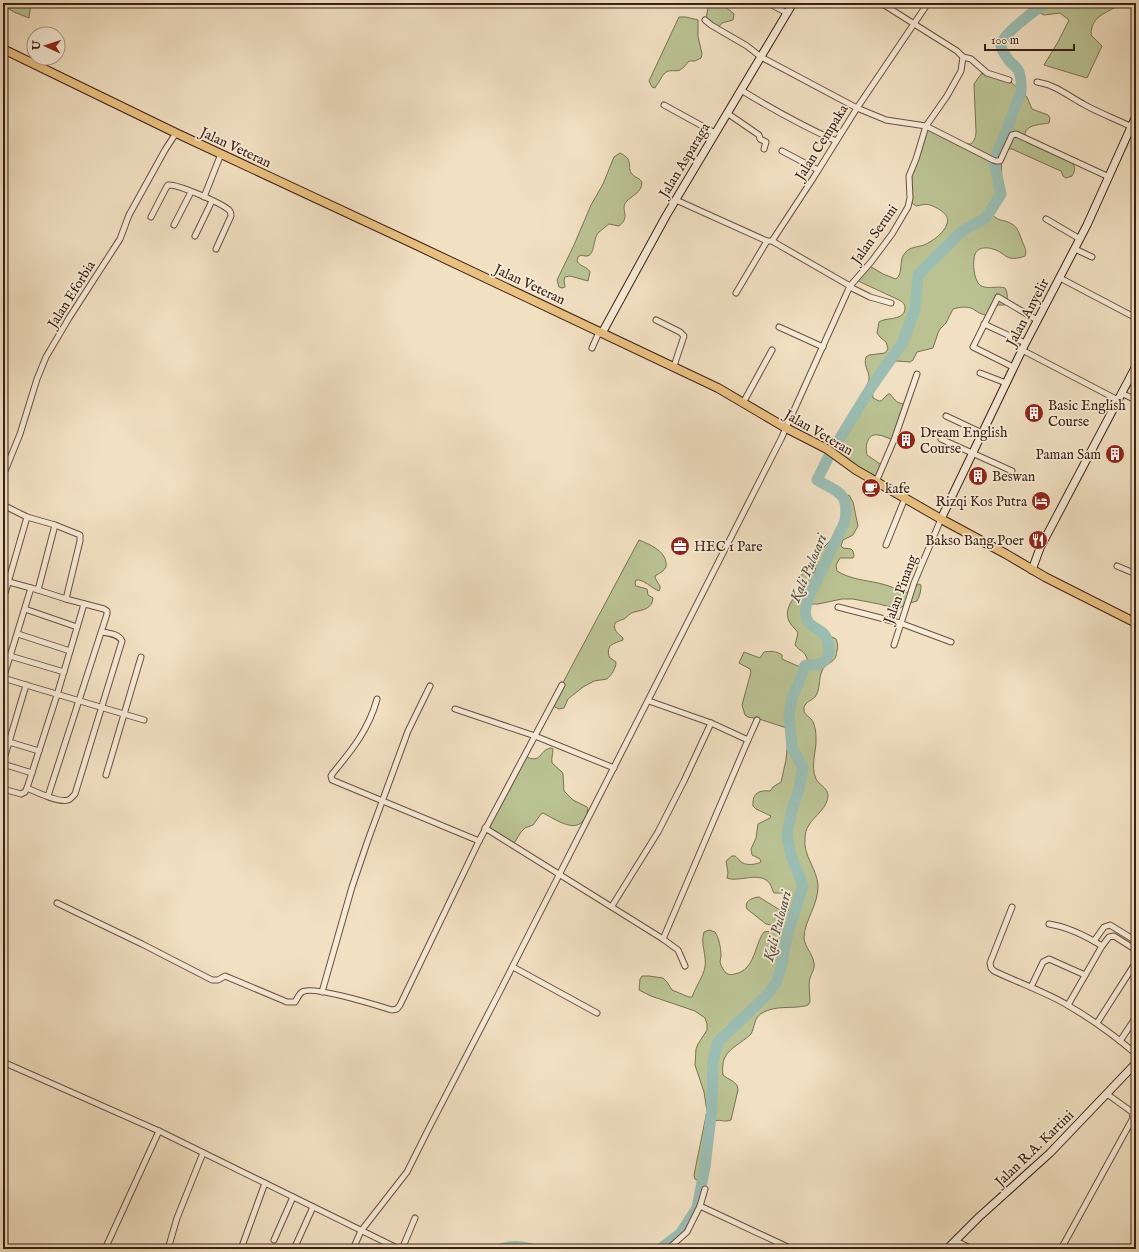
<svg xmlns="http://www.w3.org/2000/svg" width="1139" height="1252" font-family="'IM FELL English',serif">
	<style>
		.green { fill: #bac293; stroke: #7a7154 }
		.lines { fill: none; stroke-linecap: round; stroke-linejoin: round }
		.river { stroke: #9bbdb2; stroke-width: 11 }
		.street-casing { stroke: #685040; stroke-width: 7 }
		.secondary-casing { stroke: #3b2014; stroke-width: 9 }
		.primary-casing { stroke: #3b2014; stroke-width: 10 }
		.street { stroke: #f6ebd7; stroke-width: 5 }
		.secondary { stroke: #f6ebd7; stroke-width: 7 }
		.primary { stroke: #e8c081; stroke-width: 8 }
		.labels { text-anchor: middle; stroke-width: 3.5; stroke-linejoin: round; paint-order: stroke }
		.street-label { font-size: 14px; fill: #3b2014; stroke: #f6ebd7 }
		.poi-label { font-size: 14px; fill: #3b2014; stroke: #f6ebd7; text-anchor: start }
		.water-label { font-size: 15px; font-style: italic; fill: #584f43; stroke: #f6ebd7 }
	</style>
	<rect width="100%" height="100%" fill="#f1e0c2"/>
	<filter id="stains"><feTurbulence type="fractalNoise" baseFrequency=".005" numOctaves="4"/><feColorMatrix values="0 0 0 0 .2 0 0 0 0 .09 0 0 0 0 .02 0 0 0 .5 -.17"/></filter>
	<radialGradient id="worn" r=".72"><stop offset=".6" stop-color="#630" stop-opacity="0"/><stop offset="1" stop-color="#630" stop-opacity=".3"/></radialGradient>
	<!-- green -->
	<g class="green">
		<path d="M 3,3 L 31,3 L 29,18 L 14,12 L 3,5 Z"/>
		<path d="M 709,3 L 725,3 L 726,7 L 734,14 L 733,20 L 722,23 L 717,29 L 706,18 Z"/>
		<path d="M 1009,3 L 1122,3 C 1109,13 1091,14 1091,35 L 1102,46 L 1087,78 L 1044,65 L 1058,42 L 1069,20 L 1060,13 L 1044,15 L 1029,8 Z"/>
		<path d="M 679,17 L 686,17 L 698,20 L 698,36 L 702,54 L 701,58 L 695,61 L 689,61 C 686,64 684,68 680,70 C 675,72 669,69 665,73 C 661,76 660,82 656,86 L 655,88 L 652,87 L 649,81 Z"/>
		<path d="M 987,73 L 1009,80 L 1027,97 L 1032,109 L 1048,115 L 1050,118 L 1049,123 C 1037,125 1020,125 1026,142 L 1072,163 C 1076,167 1075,171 1072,176 L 1066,178 L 1063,176 L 1061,171 L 1054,168 L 1012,149 L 1008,149 L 1001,157 L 1002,180 L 1001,194 L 990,211 C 997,223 1002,218 1012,224 C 1019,228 1020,237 1023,243 C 1025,248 1027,251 1025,256 C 1020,258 1015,259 1010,258 C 1006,257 1003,254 1000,252 C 989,246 975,245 974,259 C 973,266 974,275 977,281 C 982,292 996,285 1005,288 C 1008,293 1008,300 1005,305 L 997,305 L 985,315 C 980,314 978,312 973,309 C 967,306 960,307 953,309 L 946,323 L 940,329 L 938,333 L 933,348 L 917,352 L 913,360 L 910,362 L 897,361 L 892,362 L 887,364 L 872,386 L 873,398 L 879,401 L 881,401 L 888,394 L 890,394 C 897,402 895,402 907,405 L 894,440 C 889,439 883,435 878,435 C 867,433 865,447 867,455 L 883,466 L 876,482 L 831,452 L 835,446 L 858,409 L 869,380 C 870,371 863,367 866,357 L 869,355 L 885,353 L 888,349 L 886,342 L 880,337 L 877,333 L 879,322 C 886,317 905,321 905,308 C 905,303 901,301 897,299 L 856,280 L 868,265 L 883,274 L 896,279 C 904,273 898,260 905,253 C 909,247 918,247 924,245 C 933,241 944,233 947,224 C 950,216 943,212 937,208 C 927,203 926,204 916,206 L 912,203 L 910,198 L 909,181 L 926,126 C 941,135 953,145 971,144 C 975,140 976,136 976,131 L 974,84 L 981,74 Z"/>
		<path d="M 620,153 C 635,160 626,167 632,174 C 635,178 640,178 642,182 C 642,193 632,195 626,202 C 620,210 631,217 619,226 L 609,224 C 606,226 602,230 599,232 C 591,240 597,261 581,255 L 578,257 L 577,261 C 580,267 587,266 590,272 L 588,281 L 570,276 L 565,277 L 564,280 L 565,287 L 562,288 L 559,287 L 557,280 L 574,245 L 591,205 L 603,184 L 614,157 Z"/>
		<path d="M 849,495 L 853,502 L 858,526 L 853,535 L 843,540 L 841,546 L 843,548 L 851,549 L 853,551 L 854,556 L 853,558 L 840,558 L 836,565 L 837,571 C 850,579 864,580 878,583 C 888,585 897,589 905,593 C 911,591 914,586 919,584 L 921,585 C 921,590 920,596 917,601 L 907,604 L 898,609 L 879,604 L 853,599 L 842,599 L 818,604 L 807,604 L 805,608 L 806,616 L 811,626 L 836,639 C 838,644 838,646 837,651 C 836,655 837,653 836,656 C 833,664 825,663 822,671 C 818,679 821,689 815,697 C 811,701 803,703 804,710 C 804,715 811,717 813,722 C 815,726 816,732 816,737 C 817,750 810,765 816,779 C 819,785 827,787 828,795 C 828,808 815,815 809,825 C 806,829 805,834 805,839 C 803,855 817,869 818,885 C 819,904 804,921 804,938 C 805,947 813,955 814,963 C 815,969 812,972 810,978 C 808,985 810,994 810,1002 L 808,1005 L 805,1006 C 790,1009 776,1005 762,1013 C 754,1017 755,1027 751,1034 C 748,1037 744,1040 741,1042 C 727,1052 721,1057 723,1075 C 728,1080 738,1081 738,1090 L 731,1120 C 723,1123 721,1118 711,1122 L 703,1180 L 699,1181 L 695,1179 L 694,1175 L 707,1111 L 704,1092 L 695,1065 L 696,1049 L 698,1044 L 707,1030 L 707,1024 L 705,1018 L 695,1011 L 651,996 L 639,990 L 640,979 L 642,976 L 649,976 L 663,978 L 667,982 L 672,990 L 689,997 L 692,997 C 696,986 703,977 705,967 C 707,955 700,944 704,932 L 709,930 L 715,932 C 719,938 721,948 721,956 C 721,958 720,960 720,962 C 721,966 723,970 726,973 C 729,975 731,975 735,974 C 756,969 754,945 764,932 L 779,930 L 783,927 L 766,924 L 747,909 C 744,901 751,898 759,897 L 783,912 L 788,911 L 788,908 L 783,893 L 774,893 C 772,890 772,887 770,884 C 761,870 738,883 727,878 L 728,873 L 726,861 L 732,856 L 735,856 C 737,857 738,859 740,861 C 745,866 755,865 761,862 L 760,859 L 752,855 L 751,849 L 756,838 L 758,824 L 770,818 L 771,816 L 756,809 L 753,806 C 752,793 759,790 770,791 L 773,787 L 781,782 L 786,760 L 788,739 L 790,729 L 759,719 L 748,717 L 745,715 L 742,705 L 751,672 L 750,669 L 739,663 L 744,652 L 760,658 L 764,652 C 770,651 777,651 782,655 L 782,659 L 800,667 L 803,670 L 808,661 C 804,649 800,652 795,645 L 798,633 C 796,629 792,627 790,623 C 782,609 794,598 802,588 L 801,578 L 802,574 L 806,572 L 812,573 L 815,572 L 817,554 L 835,536 L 842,521 L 844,516 L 843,498 Z"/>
		<path d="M 639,540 C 651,545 668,552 666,567 L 663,571 L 655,576 C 655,582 663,585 659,591 C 651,588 644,579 636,580 L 635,583 L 636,586 L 647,589 L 648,595 L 653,598 C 652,609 643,610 634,612 C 630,613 627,617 624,619 C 621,620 618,621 615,623 C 613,631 618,633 623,638 L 623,640 C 613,644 606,644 609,657 L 616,662 C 616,669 611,675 607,679 L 594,681 L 583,687 L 568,699 L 564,708 L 559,709 L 551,705 Z"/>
		<path d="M 551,748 L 553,749 C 553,754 551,758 552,763 L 562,772 L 563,774 L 564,791 L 573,800 L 587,807 L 588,809 C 582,838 560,822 543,813 L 541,814 L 533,825 L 525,828 L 521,832 L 513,845 L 485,828 L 524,756 C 543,765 538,750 551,748 Z"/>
	</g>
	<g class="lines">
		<!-- river -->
		<g class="river">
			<path d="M 501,1249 C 512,1245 521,1246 532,1249"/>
			<path d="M 660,1249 L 680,1234 L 697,1208 L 705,1167 L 712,1107 L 713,1061 L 718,1042 L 767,995 L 776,983 L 780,971 L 788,933 L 803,886 L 791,856 L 787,835 L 791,813 L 799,789 L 803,768 L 792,748 L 789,715 L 792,698 L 802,675 L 804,667 L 806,665 C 811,665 818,665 822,663 C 832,657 830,640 823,633 C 816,627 808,626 806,616 C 804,609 807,603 809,597 L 845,521 C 849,492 839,493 817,480 L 829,456 L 872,386 L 903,342 L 915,309 L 918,275 L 962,231 L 986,218 L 1001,194 L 994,162 L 1021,92 C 1021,85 1022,76 1018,70 C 1016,66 1010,63 1008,59 C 1005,55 1001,49 1001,45 C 1002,34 1037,9 1046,3"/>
		</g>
		<!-- street casing -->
		<g class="street-casing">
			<g id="street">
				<path d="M 768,3 L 787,13"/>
				<path d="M 705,20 L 711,25 L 747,46 L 761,57 L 857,108 L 886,120 L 926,126 L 993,160"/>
				<path d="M 963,57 L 971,59 L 987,73 L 1009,80"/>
				<path d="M 1037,82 C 1056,85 1068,96 1085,105 C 1101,114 1119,120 1136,129"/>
				<path d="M 741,90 C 772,109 803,126 836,141"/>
				<path d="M 664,105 L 715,133"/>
				<path d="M 727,113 L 759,135 L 760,139 L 766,142 L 764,149"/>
				<path d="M 782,151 L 818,170"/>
				<path d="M 996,161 L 1000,161 L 1012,135 L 1016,134 L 1109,177"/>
				<path d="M 204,197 L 221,154"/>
				<path d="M 676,200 L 767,241"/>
				<path d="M 151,217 L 166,188 L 168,185 C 178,184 221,203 229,210 C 231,212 231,213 231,216 L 216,249"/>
				<path d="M 1046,219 L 1080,239"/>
				<path d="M 174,225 L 191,192"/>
				<path d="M 195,236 L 212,201"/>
				<path d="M 772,241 L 850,286"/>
				<path d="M 1075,249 L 1092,257"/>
				<path d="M 1060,278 L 1136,318"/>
				<path d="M 850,287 L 870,297 L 891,303"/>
				<path d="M 736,293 L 767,241 L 772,241 L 814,177 L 857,108 L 928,3"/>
				<path d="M 656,320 L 680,332 L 684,336 L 674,366"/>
				<path d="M 984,324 L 1025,343"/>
				<path d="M 779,327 L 823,347"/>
				<path d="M 592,348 L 599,332"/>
				<path d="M 1022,350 L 1118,400"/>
				<path d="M 1013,367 L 973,347 L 998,297 L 1037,320"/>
				<path d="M 980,373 L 1006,383"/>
				<path d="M 1121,393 L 1136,400"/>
				<path d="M 743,403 L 772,350"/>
				<path d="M 946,416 L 982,433"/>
				<path d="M 941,439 L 1012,471"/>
				<path d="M 3,476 L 20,434 L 37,379 L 46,357 L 69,318 L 120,239 L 129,215 L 165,150 L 176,133"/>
				<path d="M 876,482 L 894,440 L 917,374"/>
				<path d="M 3,505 L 27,517 L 55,525 L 80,535 L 80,541 L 66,599"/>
				<path d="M 886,545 L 905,498"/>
				<path d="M 1117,566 L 1136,574"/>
				<path d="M 9,582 L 31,588"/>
				<path d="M 38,590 L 66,599 L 104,609 L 107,611 L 107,614 L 48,796"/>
				<path d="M 3,600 L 27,517"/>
				<path d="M 84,604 L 57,695 L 27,788 C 36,792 59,803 68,800 C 71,799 73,796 75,794 L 122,641 C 119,634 109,633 102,632"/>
				<path d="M 838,607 L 900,623 L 951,642"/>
				<path d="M 25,609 L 77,627"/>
				<path d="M 18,634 L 70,651"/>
				<path d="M 894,645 L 914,583 L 941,519"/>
				<path d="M 10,656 L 64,672"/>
				<path d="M 3,678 L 26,685 L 9,742 L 39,751"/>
				<path d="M 3,679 L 31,588 L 38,590 L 55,525"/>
				<path d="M 26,685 L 144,720"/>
				<path d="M 377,699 C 369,729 352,750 333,773 L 331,776 L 332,780 L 479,841"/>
				<path d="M 649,701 L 711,723 L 748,740"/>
				<path d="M 455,709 L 535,736 L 614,768"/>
				<path d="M 3,762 L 9,742"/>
				<path d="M 3,764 L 32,773"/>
				<path d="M 106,775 L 141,657"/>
				<path d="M 3,789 L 21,794 L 25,792 L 27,788"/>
				<path d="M 485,828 L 663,939 L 748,740 L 757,720"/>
				<path d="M 57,903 L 142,944 L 212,980 L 218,980 L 225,976 L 287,1002 L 295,1002 C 297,999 299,994 302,992 C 312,985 379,1006 392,1010 L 397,1009 L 400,1005 L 479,841 L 562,685"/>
				<path d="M 612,906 L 658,832 L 684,781 L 711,723"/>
				<path d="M 1012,907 L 990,963 L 991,968 L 994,971 C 1019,983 1046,992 1069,1006 C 1093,1020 1115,1036 1136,1054"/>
				<path d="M 1049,924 C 1068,927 1086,936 1102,946"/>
				<path d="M 663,939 L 678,950 L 685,966"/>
				<path d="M 1094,941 L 1104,927 L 1110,925 L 1136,941"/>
				<path d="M 513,967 L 597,1013"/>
				<path d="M 1031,987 L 1043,962 L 1049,959 L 1085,975"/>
				<path d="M 322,992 L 352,887 L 368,840 L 408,731 L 430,686"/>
				<path d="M 1068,1005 L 1102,946 L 1109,937 L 1114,936 L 1136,950"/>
				<path d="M 1097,1023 L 1136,962"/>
				<path d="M 1120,1041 L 1136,1017"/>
				<path d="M 3,1062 L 159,1131 L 399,1249"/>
				<path d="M 700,1206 L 705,1189"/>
				<path d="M 274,1240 L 293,1197"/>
				<path d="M 956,1241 L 972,1249"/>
				<path d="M 105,1249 L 159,1131"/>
				<path d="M 168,1249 L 177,1218 L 203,1153"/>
				<path d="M 241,1249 L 265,1183"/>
				<path d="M 294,1249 L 313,1207"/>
				<path d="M 353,1249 L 361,1231 L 407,1172 L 429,1128 L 498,995 L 781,439 L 850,286 L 871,262 L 892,234 L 908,207 L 910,198 L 909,176 L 916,159 L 926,126 L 947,96 L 961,71 L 963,57 L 957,51 L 881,3"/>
				<path d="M 402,1249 L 415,1218"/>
				<path d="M 668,1249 L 687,1232 L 700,1206 L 792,1249"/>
				<path d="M 1061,1249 L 1133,1118 L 1132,1112 L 1107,1094"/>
			</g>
		</g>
		<!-- secondary casing -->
		<g class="secondary-casing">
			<g id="secondary">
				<path d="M 602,333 L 666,216 L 793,3"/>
				<path d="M 941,519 L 1024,346 L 1087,225 L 1136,116"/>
				<path d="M 1032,570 L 1040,548 L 1136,366"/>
				<path d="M 947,1249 L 979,1217 L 1050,1153 L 1136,1063"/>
			</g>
		</g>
		<!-- primary casing -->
		<g class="primary-casing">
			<path id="primary" d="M 3,49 L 176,133 L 416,245 L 718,388 L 786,428 L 827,449 L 856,470 L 941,519 L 1006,554 L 1045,577 L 1136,623"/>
		</g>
		<!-- street -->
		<use href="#street" class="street"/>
		<!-- secondary -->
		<use href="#secondary" class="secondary"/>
		<!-- primary -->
		<use href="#primary" class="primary"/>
	</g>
	<!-- icons -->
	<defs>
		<g id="building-disc" transform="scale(1)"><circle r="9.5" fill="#8f2418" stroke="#f6ebd7"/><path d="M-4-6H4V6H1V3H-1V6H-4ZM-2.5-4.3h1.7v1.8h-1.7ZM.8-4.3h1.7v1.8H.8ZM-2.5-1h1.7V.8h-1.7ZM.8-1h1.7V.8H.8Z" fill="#fff"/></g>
		<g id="cafe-disc" transform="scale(1)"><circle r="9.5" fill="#8f2418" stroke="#f6ebd7"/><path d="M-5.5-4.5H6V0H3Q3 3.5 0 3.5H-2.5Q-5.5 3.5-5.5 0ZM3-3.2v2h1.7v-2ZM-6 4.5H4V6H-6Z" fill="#fff"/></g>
		<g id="hotel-disc" transform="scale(1)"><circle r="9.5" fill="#8f2418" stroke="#f6ebd7"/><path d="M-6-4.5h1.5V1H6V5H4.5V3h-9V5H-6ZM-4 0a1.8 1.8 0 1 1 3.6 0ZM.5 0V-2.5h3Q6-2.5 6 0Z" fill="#fff"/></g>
		<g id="restaurant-disc" transform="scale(1)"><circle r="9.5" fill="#8f2418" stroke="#f6ebd7"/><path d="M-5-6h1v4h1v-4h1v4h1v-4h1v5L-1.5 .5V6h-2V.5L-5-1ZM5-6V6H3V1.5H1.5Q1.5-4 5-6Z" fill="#fff"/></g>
		<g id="office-disc" transform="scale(1)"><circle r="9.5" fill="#8f2418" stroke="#f6ebd7"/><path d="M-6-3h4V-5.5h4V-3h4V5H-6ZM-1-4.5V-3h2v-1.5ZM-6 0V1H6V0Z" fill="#fff"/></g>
	</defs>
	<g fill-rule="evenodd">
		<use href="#building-disc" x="1034" y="413"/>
		<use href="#building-disc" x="906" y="440"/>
		<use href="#building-disc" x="1115" y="454"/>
		<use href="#building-disc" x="978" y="476"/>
		<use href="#cafe-disc" x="871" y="488"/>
		<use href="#hotel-disc" x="1041" y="501"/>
		<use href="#restaurant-disc" x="1038" y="540"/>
		<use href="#office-disc" x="680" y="546"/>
	</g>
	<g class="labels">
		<!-- street labels -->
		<g class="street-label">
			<text transform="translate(821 142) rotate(-58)" y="5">Jalan Cempaka</text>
			<text transform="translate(236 147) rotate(25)" y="5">Jalan Veteran</text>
			<text transform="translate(684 160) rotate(-59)" y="5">Jalan Asparaga</text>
			<text transform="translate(874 234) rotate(-55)" y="5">Jalan Seruni</text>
			<text transform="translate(530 284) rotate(25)" y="5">Jalan Veteran</text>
			<text transform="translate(71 294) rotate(-58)" y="5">Jalan Eforbia</text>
			<text transform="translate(1027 312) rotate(-62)" y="5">Jalan Anyelir</text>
			<text transform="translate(819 432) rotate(30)" y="5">Jalan Veteran</text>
			<text transform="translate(900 589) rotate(-70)" y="5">Jalan Pinang</text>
			<text transform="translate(1034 1148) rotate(-44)" y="5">Jalan R.A. Kartini</text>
		</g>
		<!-- poi labels -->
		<g class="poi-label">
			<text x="1048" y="410">Basic English<tspan x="1048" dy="16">Course</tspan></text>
			<text x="920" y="437">Dream English<tspan x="920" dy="16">Course</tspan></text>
			<text x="1101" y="459" text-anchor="end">Paman Sam</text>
			<text x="992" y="481">Beswan</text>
			<text x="885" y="493">kafe</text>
			<text x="1027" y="506" text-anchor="end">Rizqi Kos Putra</text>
			<text x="1024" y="545" text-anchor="end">Bakso Bang Poer</text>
			<text x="694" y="551">HEC 1 Pare</text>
		</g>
		<!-- water labels -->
		<g class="water-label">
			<text transform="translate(808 568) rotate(-67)" y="5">Kali Pulosari</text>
			<text transform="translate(777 926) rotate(-75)" y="5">Kali Pulosari</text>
		</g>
	</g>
	<!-- margin -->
	<rect width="1139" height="1252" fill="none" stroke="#f1e0c2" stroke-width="16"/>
	<rect x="4" y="4" width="1131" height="1244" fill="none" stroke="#3b2014" stroke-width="2"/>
	<rect x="8" y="8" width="1123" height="1236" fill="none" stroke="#3b2014"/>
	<!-- north arrow -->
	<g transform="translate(46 46) rotate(273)"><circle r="19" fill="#f6ebd7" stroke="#ab9a89"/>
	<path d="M0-3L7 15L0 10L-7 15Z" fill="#8f2418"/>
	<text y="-6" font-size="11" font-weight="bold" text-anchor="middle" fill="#3b2014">U</text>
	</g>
	<!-- scale -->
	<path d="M985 44v6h89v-6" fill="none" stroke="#3b2014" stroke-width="2"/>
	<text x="991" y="44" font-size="12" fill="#3b2014" stroke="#f6ebd7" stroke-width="3" paint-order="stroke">100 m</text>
	<rect width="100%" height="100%" filter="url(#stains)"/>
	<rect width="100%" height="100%" fill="url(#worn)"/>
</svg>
